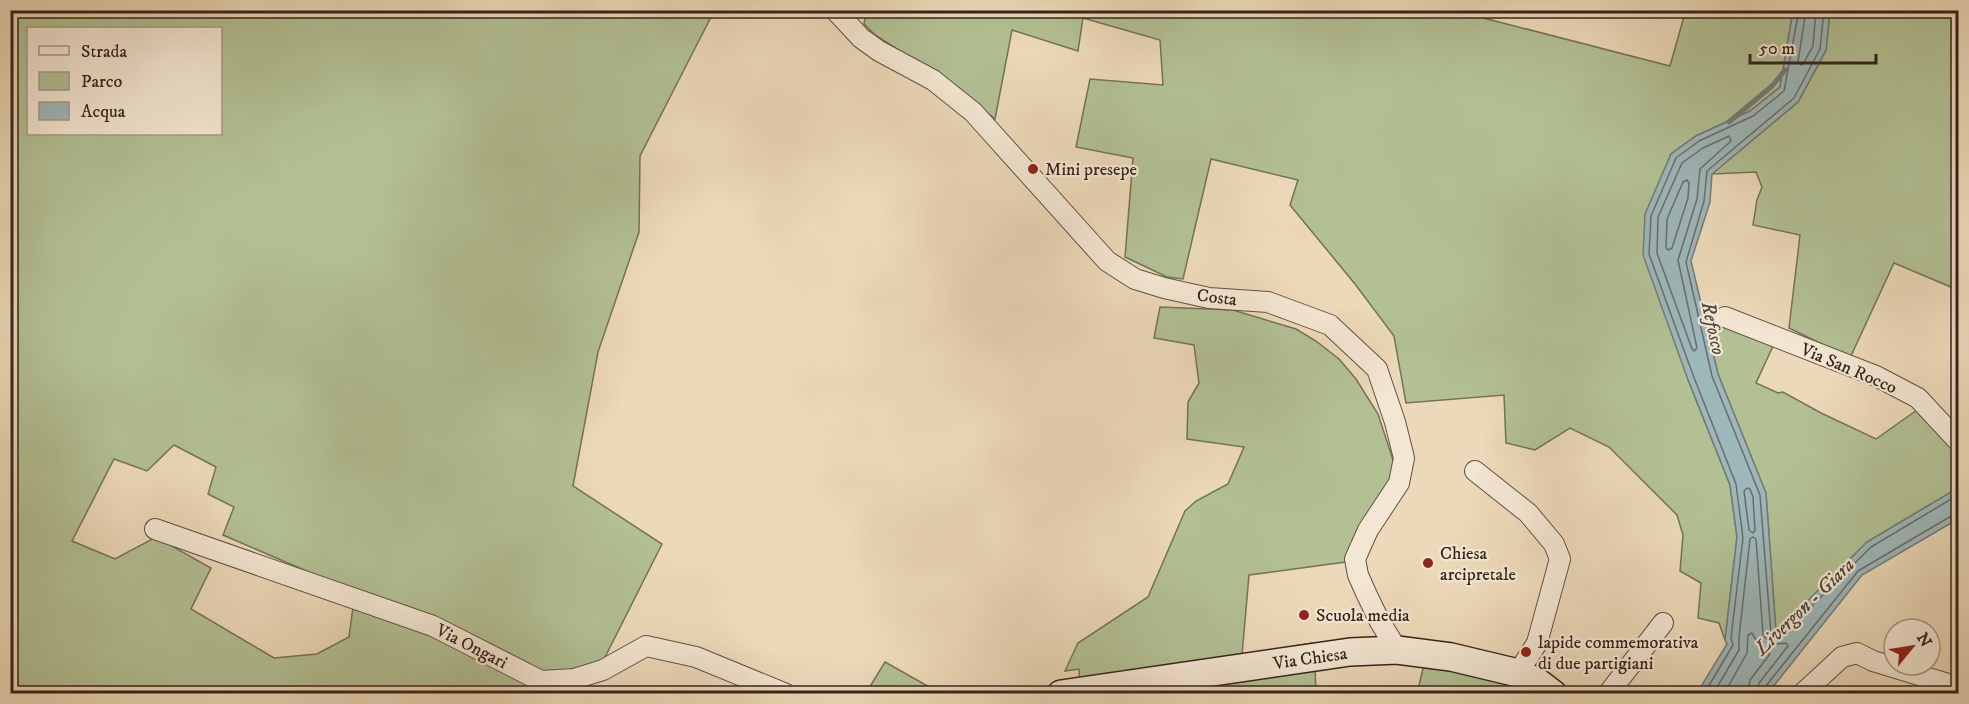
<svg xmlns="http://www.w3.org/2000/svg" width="1969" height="704" font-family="'IM FELL DW Pica',serif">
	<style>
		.green { fill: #b2c094; stroke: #747258; stroke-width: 1.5; fill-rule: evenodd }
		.water { fill: #9db7ba; stroke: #737c7a; stroke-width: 1.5 }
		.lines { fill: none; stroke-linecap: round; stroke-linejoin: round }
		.shore { stroke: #696e6a; stroke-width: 1.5 }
		.stream { stroke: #737c7a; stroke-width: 5 }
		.minor-casing { stroke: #635142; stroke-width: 22 }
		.secondary-casing { stroke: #35241b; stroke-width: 30 }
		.minor { stroke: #f3e6d2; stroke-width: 20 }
		.secondary { stroke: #f3e6d2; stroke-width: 27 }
		.poi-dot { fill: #8f2418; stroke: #f3e6d2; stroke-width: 2 }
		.labels { text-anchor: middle; stroke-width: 4.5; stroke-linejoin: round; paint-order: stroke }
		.poi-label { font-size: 18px; fill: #35241b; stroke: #f3e6d2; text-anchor: start }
		.street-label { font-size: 18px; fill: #35241b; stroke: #f3e6d2 }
		.water-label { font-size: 20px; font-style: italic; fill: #4f4943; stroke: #f3e6d2 }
	</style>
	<rect width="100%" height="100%" fill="#ecd9b9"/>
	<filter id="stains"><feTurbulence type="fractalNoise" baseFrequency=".00333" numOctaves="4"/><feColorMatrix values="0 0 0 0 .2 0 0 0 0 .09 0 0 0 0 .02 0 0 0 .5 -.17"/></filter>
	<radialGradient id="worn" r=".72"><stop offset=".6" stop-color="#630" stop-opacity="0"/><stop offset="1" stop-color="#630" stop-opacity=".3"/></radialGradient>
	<!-- green -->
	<g class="green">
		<path d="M 866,10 L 1469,11 L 1472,15 L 1670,66 L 1685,13 L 1681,11 L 1793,11 L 1780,87 L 1750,111 L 1696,136 L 1671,154 L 1687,377 L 1730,485 L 1737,537 L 1725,640 L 1719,623 L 1698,618 L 1701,583 L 1680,571 L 1683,535 L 1677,515 L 1609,447 L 1570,428 L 1535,450 L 1506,443 L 1504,395 L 1406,403 L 1394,336 L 1355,284 L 1290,205 L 1298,180 L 1211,159 L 1183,279 L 1167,277 L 1125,257 L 1133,158 L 1076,147 L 1090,79 L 1163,85 L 1160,40 L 1083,18 L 1078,51 L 1012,30 L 995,119 L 955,86 L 875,35 L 864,24 Z"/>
		<path d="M 10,11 L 714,11 L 640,156 L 639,232 L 598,352 L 573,486 L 662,544 L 595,677 L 527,694 L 11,693 ZM 28,28 L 220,28 L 220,134 L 28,134 ZM 174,445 L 216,467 L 208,494 L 234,507 L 223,535 L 355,592 L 349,637 L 317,654 L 274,658 L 191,609 L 211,568 L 156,537 L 115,559 L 72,541 L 114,459 L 147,471 Z"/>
		<path d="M 1830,11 L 1958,11 L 1958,290 L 1894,263 L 1850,358 L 1789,328 L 1800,235 L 1753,225 L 1757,200 L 1762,187 L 1756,172 L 1712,174 L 1798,102 L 1826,50 Z"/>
		<path d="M 1160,307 L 1233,310 L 1296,329 L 1316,341 L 1339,359 L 1356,379 L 1378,414 L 1393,460 L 1393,480 L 1353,561 L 1249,575 L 1242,655 L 1314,643 L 1316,693 L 1323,693 L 1080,693 L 1079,669 L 1065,671 L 1078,643 L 1148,597 L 1185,511 L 1196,501 L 1228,484 L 1244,447 L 1187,439 L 1188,402 L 1199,383 L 1194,345 L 1154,338 Z"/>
		<path d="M 1702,309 L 1773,346 L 1756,383 L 1778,393 L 1783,392 L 1821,413 L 1876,439 L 1917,410 L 1958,429 L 1958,488 L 1867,542 L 1776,633 L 1766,494 L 1718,374 Z"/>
		<path d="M 1425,660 L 1543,694 L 1417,694 Z"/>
		<path d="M 885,662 L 940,693 L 866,693 Z"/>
	</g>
	<!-- water -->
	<path class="water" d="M 1793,11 L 1830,11 L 1826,50 L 1798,102 L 1712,174 L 1710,202 L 1691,261 L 1718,374 L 1766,493 L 1776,632 L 1867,542 L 1958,488 L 1958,519 L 1862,575 L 1768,693 L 1697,693 L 1727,644 L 1725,640 L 1737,537 L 1730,485 L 1687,377 L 1643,255 L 1645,214 L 1671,154 L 1696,136 L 1750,111 L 1780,87 Z"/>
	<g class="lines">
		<!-- shore -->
		<g class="shore">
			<path d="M 1806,10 L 1798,62 L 1801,65 L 1803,64 L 1813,46 L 1816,10"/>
			<path d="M 1824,10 L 1820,49 L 1794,98 L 1707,171 L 1704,201 L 1686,262 L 1712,376 L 1760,495 L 1771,634 L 1777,637 L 1783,635 L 1871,547 L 1958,495"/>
			<path d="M 1729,136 L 1731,141 L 1700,169 L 1697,199 L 1678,260 L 1697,348 L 1694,351 L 1692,349 L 1657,253 L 1658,217 L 1682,163 L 1703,148 Z"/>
			<path d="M 1687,180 L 1689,183 L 1688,198 L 1672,248 L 1668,250 L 1666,248 L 1667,219 L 1683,182 Z"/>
			<path d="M 1747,488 L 1750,489 L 1753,497 L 1755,530 L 1753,533 L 1749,530 L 1744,491 Z"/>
			<path d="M 1704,694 L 1733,645 L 1731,638 L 1743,538 L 1736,484 L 1693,375 L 1649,254 L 1651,216 L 1676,158 L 1699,141 L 1753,116 L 1784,91 L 1799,10"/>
			<path d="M 1713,694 L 1739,650 L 1739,637 L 1750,539 L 1753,537 L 1756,539 L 1763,634 C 1768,644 1776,645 1786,643 L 1788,646 L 1759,683 L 1756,694"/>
			<path d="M 1724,694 L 1747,653 L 1748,635 L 1752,633 L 1759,645 L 1770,654 L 1750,680 L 1747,694"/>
			<path d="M 1764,694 L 1765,687 L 1858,571 L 1953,515 L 1958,514"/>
		</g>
		<!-- stream -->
		<path class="stream" d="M 1729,122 L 1772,86 L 1785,70"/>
		<!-- minor casing -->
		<g class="minor-casing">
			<g id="minor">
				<path d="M 835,10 L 861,38 L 879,51 L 933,80 L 973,112 L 1107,261 L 1135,279 L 1164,288 L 1209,298 L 1268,302 L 1330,325 L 1377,369 L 1395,422 L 1404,458 L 1399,483 L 1368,530 L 1355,559 L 1358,575 L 1366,593 L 1379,620 L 1397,650"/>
				<path d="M 1725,317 L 1876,376 L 1918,398 L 1958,441"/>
				<path d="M 1475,471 L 1528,513 L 1554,544 L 1560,559 L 1537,643 L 1518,673"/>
				<path d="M 155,529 L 433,626 L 541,681 L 574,679 L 603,670 L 646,646 L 696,657 L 786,694"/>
				<path d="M 1608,694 L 1663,623"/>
				<path d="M 1802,694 L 1842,657 L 1857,653 L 1873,661 L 1958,687"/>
			</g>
		</g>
		<!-- secondary casing -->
		<g class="secondary-casing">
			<path id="secondary" d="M 1061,694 L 1350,652 L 1397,650 L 1451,657 L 1518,673 L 1536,681 L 1553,694"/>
		</g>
		<!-- minor -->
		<use href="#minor" class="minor"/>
		<!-- secondary -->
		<use href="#secondary" class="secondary"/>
	</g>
	<!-- markers -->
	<g class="poi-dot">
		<circle cx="1033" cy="169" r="6"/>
		<circle cx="1428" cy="563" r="6"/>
		<circle cx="1304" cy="615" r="6"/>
		<circle cx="1526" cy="652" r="6"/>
	</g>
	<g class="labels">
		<!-- poi labels -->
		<g class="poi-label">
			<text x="1045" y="175">Mini presepe</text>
			<text x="1440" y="559">Chiesa<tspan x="1440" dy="21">arcipretale</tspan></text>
			<text x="1316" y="621">Scuola media</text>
			<text x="1538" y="648">lapide commemorativa<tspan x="1538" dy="21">di due partigiani</tspan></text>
		</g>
		<!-- street labels -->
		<g class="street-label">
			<text transform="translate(1217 297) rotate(7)" y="6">Costa</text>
			<text transform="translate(1849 368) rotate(23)" y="6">Via San Rocco</text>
			<text transform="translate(472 646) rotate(27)" y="6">Via Ongari</text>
			<text transform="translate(1310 658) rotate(-8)" y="6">Via Chiesa</text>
		</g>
		<!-- water labels -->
		<g class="water-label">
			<text transform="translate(1714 328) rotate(78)" y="7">Refosco</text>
			<text transform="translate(1804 606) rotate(-44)" y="7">Livergon - Giara</text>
		</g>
	</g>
	<!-- margin -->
	<rect width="1969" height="704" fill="none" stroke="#ecd9b9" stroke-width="36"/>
	<rect x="12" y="12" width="1945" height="680" fill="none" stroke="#35241b" stroke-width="3"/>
	<rect x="18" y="18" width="1933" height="668" fill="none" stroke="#35241b" stroke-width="1.5"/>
	<!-- legend -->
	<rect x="27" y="27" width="195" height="108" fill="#f3e6d2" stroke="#a79889" stroke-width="1.5"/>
	<rect x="39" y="46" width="30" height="9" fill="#f3e6d2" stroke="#a79889" stroke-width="1.5"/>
	<text x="81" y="57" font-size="18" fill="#35241b">Strada</text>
	<rect x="39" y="72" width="30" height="18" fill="#b2c094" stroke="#a79889" stroke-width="1.5"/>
	<text x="81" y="87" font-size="18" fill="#35241b">Parco</text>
	<rect x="39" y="102" width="30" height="18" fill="#9db7ba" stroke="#a79889" stroke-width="1.5"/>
	<text x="81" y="117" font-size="18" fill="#35241b">Acqua</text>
	<!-- north arrow -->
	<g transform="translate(1912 647) rotate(60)"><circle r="28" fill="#f3e6d2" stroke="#a79889" stroke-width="1.5"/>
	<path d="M0-4.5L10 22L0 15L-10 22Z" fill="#8f2418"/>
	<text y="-9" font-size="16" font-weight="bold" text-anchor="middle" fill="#35241b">N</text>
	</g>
	<!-- scale -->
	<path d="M1750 54v9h126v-9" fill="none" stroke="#35241b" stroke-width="3"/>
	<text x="1759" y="54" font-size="18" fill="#35241b" stroke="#f3e6d2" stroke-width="4.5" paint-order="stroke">50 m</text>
	<rect width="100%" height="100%" filter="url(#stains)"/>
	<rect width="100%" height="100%" fill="url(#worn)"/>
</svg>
